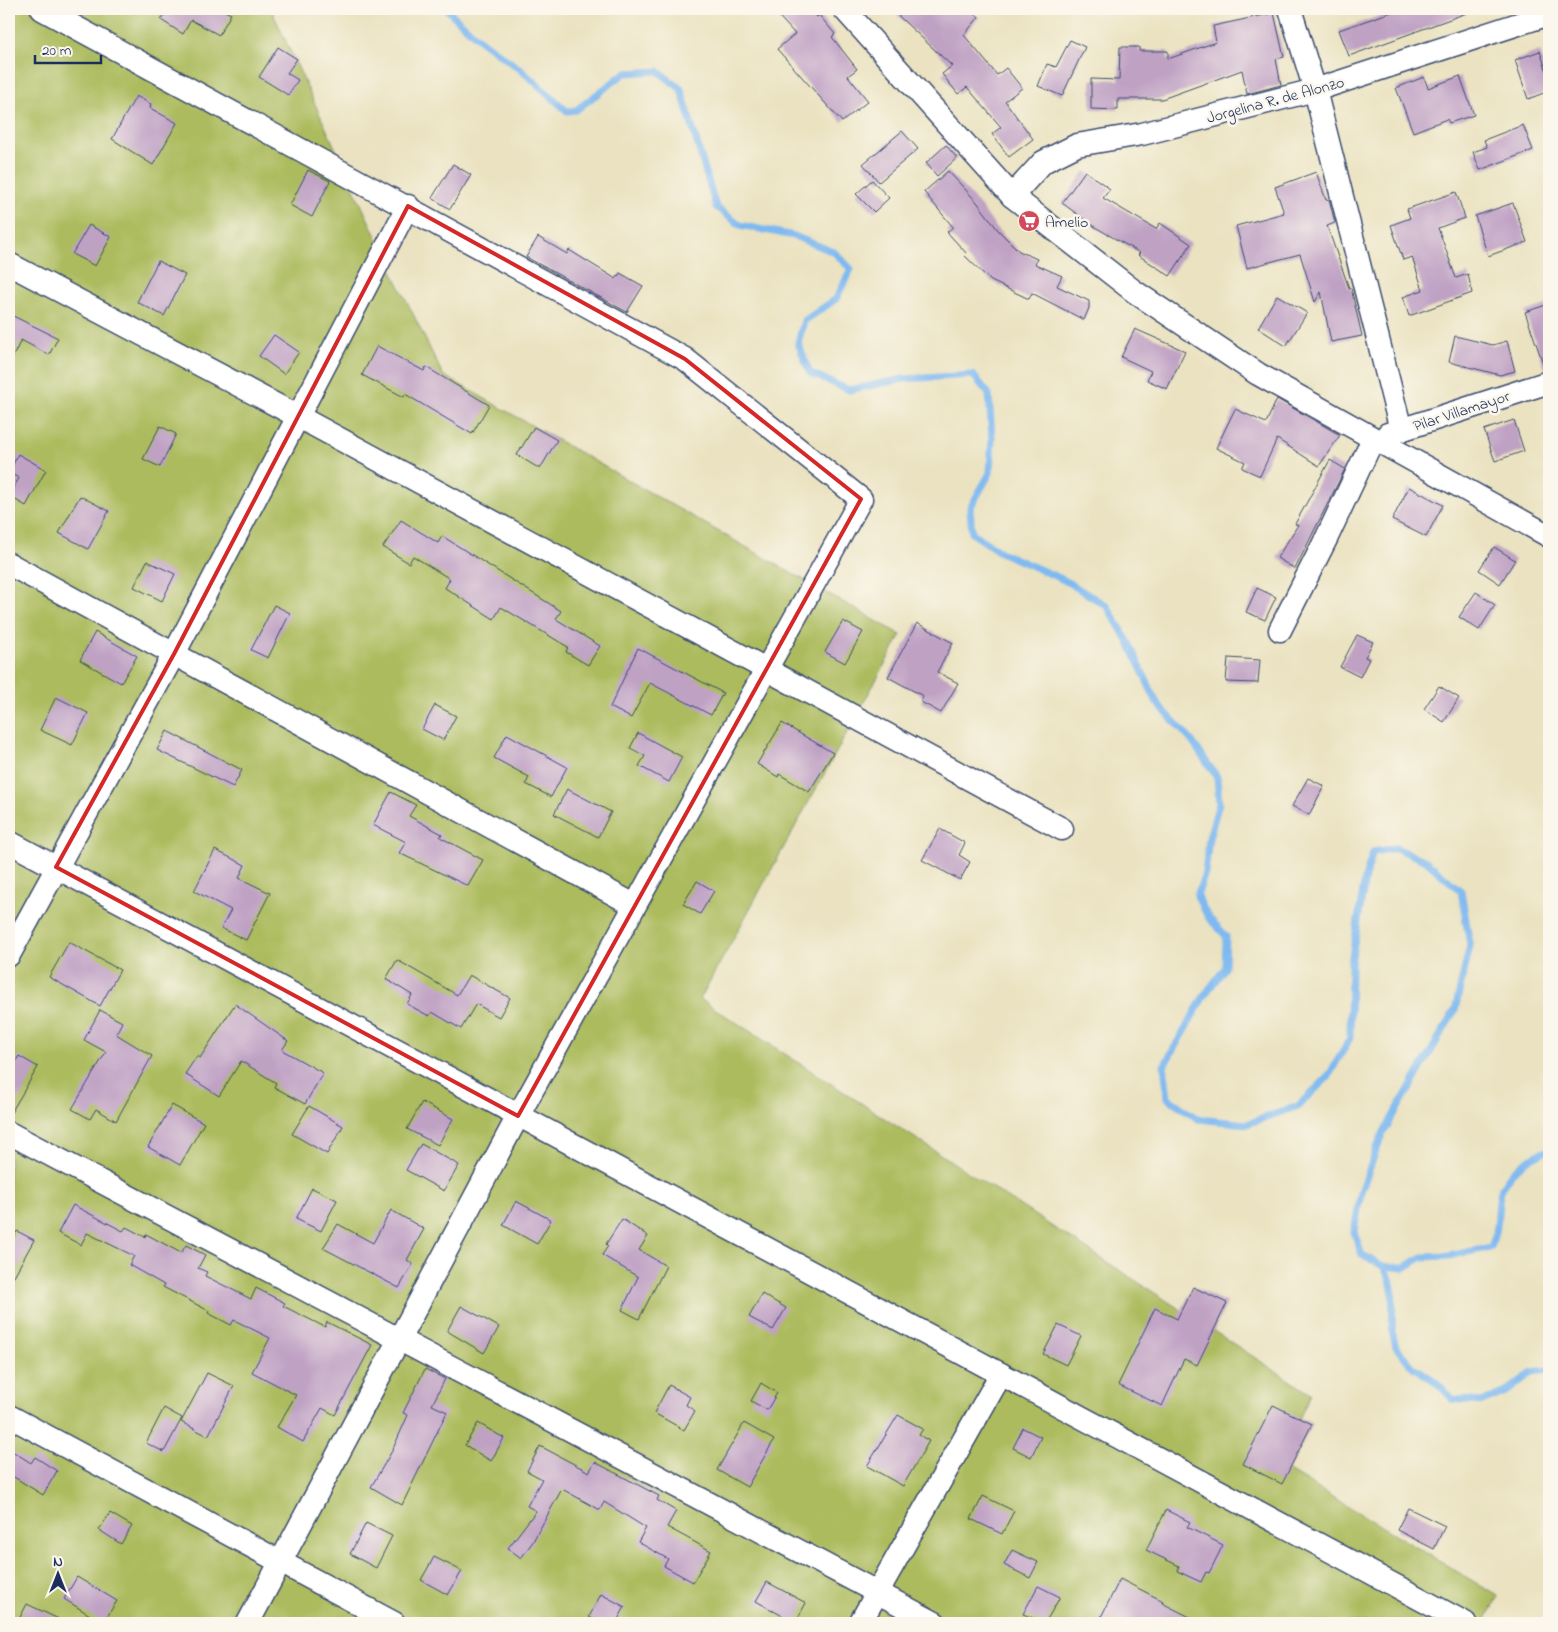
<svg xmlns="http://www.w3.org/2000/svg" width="1558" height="1632" font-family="'Indie Flower',sans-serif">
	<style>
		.green { fill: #acbb5d; stroke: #64755e }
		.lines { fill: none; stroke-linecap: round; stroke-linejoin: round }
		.stream { stroke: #7fb9f0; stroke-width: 7 }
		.building { fill: #bfa1c4 }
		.minor-casing { stroke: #3a4a6d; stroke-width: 25 }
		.minor { stroke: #fff; stroke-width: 22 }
		.marked { fill: none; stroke: #d62828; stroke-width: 4; stroke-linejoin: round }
		.labels { text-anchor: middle; stroke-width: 5; stroke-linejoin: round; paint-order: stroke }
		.street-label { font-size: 16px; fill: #1b2f5e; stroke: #fbf7ec }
		.poi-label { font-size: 16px; fill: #1b2f5e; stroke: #fbf7ec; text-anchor: start }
	</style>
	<rect width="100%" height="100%" fill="#fbf7ec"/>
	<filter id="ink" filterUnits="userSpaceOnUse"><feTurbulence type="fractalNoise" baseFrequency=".02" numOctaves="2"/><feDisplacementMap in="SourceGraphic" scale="10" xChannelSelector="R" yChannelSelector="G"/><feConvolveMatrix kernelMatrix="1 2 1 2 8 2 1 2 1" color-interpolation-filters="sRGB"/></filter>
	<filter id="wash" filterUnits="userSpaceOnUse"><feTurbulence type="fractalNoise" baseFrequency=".0096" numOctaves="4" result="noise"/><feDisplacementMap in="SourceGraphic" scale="20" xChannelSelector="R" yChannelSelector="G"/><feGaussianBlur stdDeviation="1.12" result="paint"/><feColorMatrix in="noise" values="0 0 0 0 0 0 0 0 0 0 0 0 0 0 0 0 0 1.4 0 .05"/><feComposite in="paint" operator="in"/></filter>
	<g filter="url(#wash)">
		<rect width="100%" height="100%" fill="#eae2c0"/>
		<!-- green -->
		<path class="green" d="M 9,9 L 271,9 L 391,269 L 443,375 L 901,635 L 700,999 L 1311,1394 L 1277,1464 L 1498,1596 L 1484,1623 L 9,1623 Z"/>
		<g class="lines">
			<!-- stream -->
			<g class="stream">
				<path d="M 446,9 L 480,40 L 520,69 L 567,111 L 576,110 L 625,73 L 658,71 L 681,89 L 716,207 L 740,225 L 794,236 L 834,252 L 851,269 L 836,299 L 804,321 L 798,343 L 810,373 L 849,390 L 903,379 L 973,375 L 989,394 L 992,438 L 990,473 L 970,508 L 972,533 L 1000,552 L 1064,580 L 1107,606 L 1129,643 L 1157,703 L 1191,740 L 1217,777 L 1219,803 L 1209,838 L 1205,873 L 1197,896 L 1208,917 L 1226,936 L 1225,968 L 1204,996 L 1164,1066 L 1168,1098 L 1198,1119 L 1247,1124 L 1298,1106 L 1328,1077 L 1350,1038 L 1351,963 L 1365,878 L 1373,852 L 1396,848 L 1426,861 L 1461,891 L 1470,945 L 1455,1010 L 1381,1137 L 1361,1192 L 1354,1232 L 1362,1255 L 1383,1266 L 1404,1268 L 1422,1257 L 1449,1256 L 1491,1247 C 1499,1227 1497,1221 1499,1201 C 1501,1175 1527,1158 1549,1150"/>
				<path d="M 1383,1266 L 1390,1279 L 1393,1293 L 1392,1331 L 1396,1347 L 1413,1367 L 1435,1381 L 1453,1399 L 1482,1402 L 1508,1391 L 1532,1372 L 1549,1370"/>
			</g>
		</g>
		<g id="blocks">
			<!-- building -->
			<g class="building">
				<path d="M 169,9 L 221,9 L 231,14 L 219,35 L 191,20 L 183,34 L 161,20 Z"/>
				<path d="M 772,9 L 810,9 L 817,17 L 819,15 L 835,34 L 832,37 L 857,69 L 848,76 L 868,101 L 842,122 L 777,49 L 795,34 Z"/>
				<path d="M 891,9 L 969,9 L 979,17 L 964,35 L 997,75 L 1006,68 L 1022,88 L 1005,101 L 1033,139 L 1009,157 L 992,134 L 1001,127 L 967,87 L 958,94 L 942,74 L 952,66 Z"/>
				<path d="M 1400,9 L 1471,9 L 1472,11 L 1349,56 L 1339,30 Z"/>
				<path d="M 1274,13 L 1284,57 L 1276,59 L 1281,85 L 1247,94 L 1242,70 L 1162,99 L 1118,99 L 1118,110 L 1091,109 L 1091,79 L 1119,80 L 1120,47 L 1139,47 L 1139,51 L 1168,51 L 1168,59 L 1216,42 L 1213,26 Z"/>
				<path d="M 1070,40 L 1085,47 L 1062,96 L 1038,86 L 1047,64 L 1056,67 Z"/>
				<path d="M 278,47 L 297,59 L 287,73 L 298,80 L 288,95 L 259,77 Z"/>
				<path d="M 1540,51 L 1549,78 L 1549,91 L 1528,99 L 1515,60 Z"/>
				<path d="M 1460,76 L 1474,115 L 1449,123 L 1447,119 L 1413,132 L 1396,88 L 1424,77 L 1428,88 Z"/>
				<path d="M 136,96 L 151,104 L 150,108 L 177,123 L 153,165 L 112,139 Z"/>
				<path d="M 1523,125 L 1533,150 L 1480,170 L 1473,152 L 1487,147 L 1484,140 Z"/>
				<path d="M 902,131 L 918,149 L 879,182 L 863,164 Z"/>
				<path d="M 946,145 L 957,158 L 937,176 L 926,163 Z"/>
				<path d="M 453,164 L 471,175 L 450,209 L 432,198 Z"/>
				<path d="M 308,170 L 330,181 L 312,217 L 290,205 Z"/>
				<path d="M 948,171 L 977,202 L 998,230 L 1019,251 L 1037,259 L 1035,264 L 1062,276 L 1057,286 L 1089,301 L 1089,308 L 1084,320 L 1032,293 L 1029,299 L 991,281 L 965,256 L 967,254 L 947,232 L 953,227 L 924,192 Z"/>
				<path d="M 1085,171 L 1110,189 L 1103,198 L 1156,229 L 1160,223 L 1191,244 L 1170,276 L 1138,255 L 1140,253 L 1095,227 L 1062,203 Z"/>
				<path d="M 1316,172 L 1326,200 L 1329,199 L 1335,223 L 1327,226 L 1349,288 L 1351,288 L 1362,336 L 1331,342 L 1321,292 L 1315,302 L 1300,254 L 1247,268 L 1236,226 L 1284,213 L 1275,187 Z"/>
				<path d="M 872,180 L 889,198 L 874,212 L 856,194 Z"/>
				<path d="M 1456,192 L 1465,218 L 1438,228 L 1456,278 L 1468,274 L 1472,293 L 1409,316 L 1403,297 L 1423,290 L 1412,257 L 1403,260 L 1391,225 L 1410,218 L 1407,209 Z"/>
				<path d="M 1513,203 L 1527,242 L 1488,256 L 1475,216 Z"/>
				<path d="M 89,225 L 111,237 L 95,266 L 72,254 Z"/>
				<path d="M 538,237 L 567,254 L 569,250 L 616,279 L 620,273 L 643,286 L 627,312 L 526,257 Z"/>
				<path d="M 158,261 L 185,275 L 164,316 L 137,302 Z"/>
				<path d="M 1277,295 L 1307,313 L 1286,346 L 1258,328 Z"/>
				<path d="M 1549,304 L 1549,369 L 1545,369 L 1525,312 Z"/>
				<path d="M 9,314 L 58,338 L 49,355 L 21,340 L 9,365 Z"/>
				<path d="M 1135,329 L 1185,351 L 1167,389 L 1147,380 L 1151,371 L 1121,357 Z"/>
				<path d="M 274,335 L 299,352 L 284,374 L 259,356 Z"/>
				<path d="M 1455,336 L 1493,345 L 1507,341 L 1515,371 L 1500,375 L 1449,362 Z"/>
				<path d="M 377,346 L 424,371 L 426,367 L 489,405 L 472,434 L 405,394 L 404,397 L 362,375 Z"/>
				<path d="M 1277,399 L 1340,435 L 1319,466 L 1277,439 L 1260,476 L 1242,468 L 1245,462 L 1216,448 L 1235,409 L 1266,423 Z"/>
				<path d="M 1514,420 L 1524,451 L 1495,461 L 1484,430 Z"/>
				<path d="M 160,426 L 176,434 L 160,467 L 143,459 Z"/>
				<path d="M 534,427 L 557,440 L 540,469 L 517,455 Z"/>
				<path d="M 18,454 L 46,470 L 26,506 L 9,496 L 19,478 L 9,473 Z"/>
				<path d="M 1330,460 L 1345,469 L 1295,569 L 1277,558 L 1298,525 L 1295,524 Z"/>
				<path d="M 1409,487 L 1443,505 L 1426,537 L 1392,520 Z"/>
				<path d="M 80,496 L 109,511 L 88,549 L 59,533 Z"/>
				<path d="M 401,520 L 438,543 L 442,536 L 561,611 L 556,619 L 600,646 L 588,665 L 566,652 L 568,647 L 501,607 L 494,619 L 445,588 L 450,579 L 413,556 L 409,563 L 383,547 Z"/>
				<path d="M 1494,547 L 1515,560 L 1500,584 L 1479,570 Z"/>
				<path d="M 147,561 L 175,574 L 162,601 L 134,587 Z"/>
				<path d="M 1257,588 L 1276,597 L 1265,620 L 1246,612 Z"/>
				<path d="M 1476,592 L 1495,605 L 1479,630 L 1459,617 Z"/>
				<path d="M 274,605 L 290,613 L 268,658 L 251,650 Z"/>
				<path d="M 843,621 L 863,632 L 845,663 L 825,652 Z"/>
				<path d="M 917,623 L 953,643 L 937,672 L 958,683 L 941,713 L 921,702 L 923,696 L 888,677 Z"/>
				<path d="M 95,632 L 137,656 L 121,683 L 80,660 Z"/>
				<path d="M 1357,635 L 1373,642 L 1365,657 L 1369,659 L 1360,677 L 1340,667 Z"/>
				<path d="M 638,648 L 723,693 L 711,715 L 650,683 L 631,718 L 610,707 Z"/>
				<path d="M 1228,658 L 1260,660 L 1258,683 L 1226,682 Z"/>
				<path d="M 1439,686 L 1459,698 L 1444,722 L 1424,709 Z"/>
				<path d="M 56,697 L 88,713 L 72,745 L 40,730 Z"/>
				<path d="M 435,705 L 456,716 L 443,740 L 422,729 Z"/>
				<path d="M 782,723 L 833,753 L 809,792 L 779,774 L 778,777 L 757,764 Z"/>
				<path d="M 167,731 L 242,770 L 233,787 L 157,750 Z"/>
				<path d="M 638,733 L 682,757 L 669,782 L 639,766 L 645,756 L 630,748 Z"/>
				<path d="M 507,734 L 567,767 L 551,797 L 526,784 L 529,777 L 494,758 Z"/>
				<path d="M 1308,778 L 1324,786 L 1309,815 L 1292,806 Z"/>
				<path d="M 567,789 L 611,812 L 598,837 L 554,814 Z"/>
				<path d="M 391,792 L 416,805 L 409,816 L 442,834 L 440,837 L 483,860 L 468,886 L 399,853 L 406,842 L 373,825 Z"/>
				<path d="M 940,829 L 965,843 L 959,855 L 970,862 L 960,880 L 922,860 Z"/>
				<path d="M 215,850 L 245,865 L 239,878 L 270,893 L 246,940 L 221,928 L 231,910 L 194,891 Z"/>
				<path d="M 697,881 L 714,891 L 700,914 L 683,904 Z"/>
				<path d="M 69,942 L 120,970 L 100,1006 L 49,977 Z"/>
				<path d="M 397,960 L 457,995 L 469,975 L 510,998 L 499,1017 L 476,1004 L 461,1029 L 432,1012 L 429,1016 L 407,1004 L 412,995 L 386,979 Z"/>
				<path d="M 235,1004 L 288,1041 L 282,1050 L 323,1073 L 305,1104 L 274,1087 L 276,1083 L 241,1061 L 219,1096 L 185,1074 L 197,1056 L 200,1058 Z"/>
				<path d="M 100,1010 L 122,1022 L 116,1034 L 152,1056 L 116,1121 L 96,1109 L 90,1119 L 72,1109 L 106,1052 L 84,1040 Z"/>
				<path d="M 19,1056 L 38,1067 L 9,1116 L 9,1073 Z"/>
				<path d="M 422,1102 L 453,1119 L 438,1145 L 407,1129 Z"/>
				<path d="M 172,1105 L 204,1123 L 180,1165 L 148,1147 Z"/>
				<path d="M 309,1106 L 343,1126 L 327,1154 L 292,1134 Z"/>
				<path d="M 421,1144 L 459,1165 L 444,1191 L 406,1170 Z"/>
				<path d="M 312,1188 L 337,1200 L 321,1231 L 296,1219 Z"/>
				<path d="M 516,1201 L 551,1220 L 537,1244 L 503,1225 Z"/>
				<path d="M 73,1205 L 123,1231 L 126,1227 L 145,1237 L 146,1234 L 181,1253 L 186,1245 L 205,1255 L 198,1268 L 207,1272 L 205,1276 L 251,1299 L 256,1288 L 285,1303 L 283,1306 L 325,1327 L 327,1322 L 372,1345 L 335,1415 L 322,1408 L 303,1442 L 277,1427 L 296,1395 L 252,1372 L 270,1338 L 234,1320 L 231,1325 L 208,1313 L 209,1311 L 163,1287 L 164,1285 L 129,1265 L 134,1256 L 87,1233 L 81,1245 L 58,1233 Z"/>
				<path d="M 391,1210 L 424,1229 L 407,1260 L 413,1264 L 399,1288 L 323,1248 L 338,1224 L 373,1243 Z"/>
				<path d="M 622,1219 L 648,1236 L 639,1250 L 666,1266 L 639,1319 L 622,1310 L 638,1277 L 602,1255 L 608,1246 L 606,1244 Z"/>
				<path d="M 17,1231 L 34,1240 L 9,1285 L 9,1246 Z"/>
				<path d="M 1193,1287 L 1227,1303 L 1197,1365 L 1184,1359 L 1162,1406 L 1118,1385 L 1155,1308 L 1177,1319 Z"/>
				<path d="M 762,1294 L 786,1308 L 773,1330 L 749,1317 Z"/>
				<path d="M 461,1306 L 499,1327 L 484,1353 L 447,1331 Z"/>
				<path d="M 1058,1325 L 1081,1336 L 1066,1365 L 1043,1354 Z"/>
				<path d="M 425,1369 L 445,1379 L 432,1405 L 447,1412 L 402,1505 L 371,1487 L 392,1451 L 408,1415 L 403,1413 Z"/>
				<path d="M 207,1373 L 234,1386 L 208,1436 L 181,1422 Z"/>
				<path d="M 761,1383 L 777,1393 L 767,1410 L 751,1401 Z"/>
				<path d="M 669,1385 L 690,1397 L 686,1405 L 695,1411 L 684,1430 L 654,1413 Z"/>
				<path d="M 1273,1405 L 1312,1424 L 1282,1484 L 1243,1464 Z"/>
				<path d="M 164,1408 L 182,1418 L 164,1452 L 146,1443 Z"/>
				<path d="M 898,1415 L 923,1429 L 919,1435 L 929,1441 L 903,1486 L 867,1466 Z"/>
				<path d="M 478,1423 L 504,1438 L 491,1461 L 465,1445 Z"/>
				<path d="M 744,1423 L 774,1440 L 747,1487 L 717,1470 Z"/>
				<path d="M 1023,1428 L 1041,1437 L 1031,1457 L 1013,1448 Z"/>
				<path d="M 540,1446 L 589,1472 L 595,1462 L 659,1496 L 657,1500 L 676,1511 L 667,1527 L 711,1551 L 693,1582 L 664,1566 L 668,1559 L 638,1542 L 646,1528 L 604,1502 L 600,1510 L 562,1489 L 532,1543 L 521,1558 L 508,1548 L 536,1511 L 527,1506 L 542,1479 L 527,1471 Z"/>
				<path d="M 9,1449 L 31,1463 L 35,1457 L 57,1471 L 43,1495 L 9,1474 Z"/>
				<path d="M 983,1496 L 1014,1511 L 1002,1534 L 971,1519 Z"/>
				<path d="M 1408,1508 L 1445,1526 L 1434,1549 L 1397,1530 Z"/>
				<path d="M 1166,1510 L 1190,1522 L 1187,1527 L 1223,1545 L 1209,1573 L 1206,1572 L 1201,1582 L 1177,1571 L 1179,1566 L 1146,1550 Z"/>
				<path d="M 110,1513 L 132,1526 L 121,1544 L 99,1530 Z"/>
				<path d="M 366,1523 L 392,1536 L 376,1568 L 350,1554 Z"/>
				<path d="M 1012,1550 L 1038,1562 L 1030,1578 L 1004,1565 Z"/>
				<path d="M 434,1557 L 462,1571 L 448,1595 L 421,1580 Z"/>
				<path d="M 77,1577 L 117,1601 L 103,1623 L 64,1599 Z"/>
				<path d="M 1120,1579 L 1163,1601 L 1162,1603 L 1202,1623 L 1098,1623 Z"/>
				<path d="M 767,1582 L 806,1603 L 795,1623 L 756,1601 Z"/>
				<path d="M 1038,1586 L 1060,1597 L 1045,1623 L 1023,1614 Z"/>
				<path d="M 601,1594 L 625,1607 L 616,1623 L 601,1623 L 589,1617 Z"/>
				<path d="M 27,1604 L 67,1623 L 17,1623 Z"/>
			</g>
		</g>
	</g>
	<g filter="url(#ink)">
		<use href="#blocks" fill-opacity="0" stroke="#3a4a6d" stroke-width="1"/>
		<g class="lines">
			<!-- minor casing -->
			<g class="minor-casing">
				<g id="minor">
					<path d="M 42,9 L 685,359 L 861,499 L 518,1116 L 248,1623"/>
					<path d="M 844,9 L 1012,196 L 1135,292 L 1258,374 L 1549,536"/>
					<path d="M 1290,9 L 1315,90 L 1401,430"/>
					<path d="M 1012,196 L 1043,162 L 1077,145 L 1142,134 L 1315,90 L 1549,14"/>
					<path d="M 9,264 L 299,417 L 1062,829"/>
					<path d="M 1388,434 L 1549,382"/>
					<path d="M 9,564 L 634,905"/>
					<path d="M 1280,630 L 1327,537 L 1373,439"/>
					<path d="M 9,842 L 1465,1623"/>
					<path d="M 9,955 L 174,654 L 408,206"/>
					<path d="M 9,1133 L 935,1623"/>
					<path d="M 9,1416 L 394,1623"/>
					<path d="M 860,1623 L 1001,1374"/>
				</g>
			</g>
			<!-- minor -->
			<use href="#minor" class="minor"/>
		</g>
	</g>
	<!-- marked area -->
	<path class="marked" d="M 408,206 L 685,359 L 861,499 L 518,1116 L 56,867 L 174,654 Z"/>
	<!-- icons -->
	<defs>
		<g id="supermarket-disc" transform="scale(1.125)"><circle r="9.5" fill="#d1495b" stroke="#fbf7ec"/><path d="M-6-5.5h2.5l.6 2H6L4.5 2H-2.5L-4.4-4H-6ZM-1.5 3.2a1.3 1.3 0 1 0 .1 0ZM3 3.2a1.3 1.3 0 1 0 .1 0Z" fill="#fff"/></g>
	</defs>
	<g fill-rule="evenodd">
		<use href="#supermarket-disc" x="1029" y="221"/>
	</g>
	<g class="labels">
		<!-- street labels -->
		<g class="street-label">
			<text transform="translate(1275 99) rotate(-15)" y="6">Jorgelina R. de Alonzo</text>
			<text transform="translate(1461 410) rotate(-18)" y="6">Pilar Villamayor</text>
		</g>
		<!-- poi labels -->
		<g class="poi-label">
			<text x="1045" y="227">Amelio</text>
		</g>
	</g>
	<!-- margin -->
	<rect width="1558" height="1632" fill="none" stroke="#fbf7ec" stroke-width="30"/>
	<!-- north arrow -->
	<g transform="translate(58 1574)" stroke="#fbf7ec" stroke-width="4" paint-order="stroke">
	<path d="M0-4L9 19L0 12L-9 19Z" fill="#1b2f5e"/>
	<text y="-8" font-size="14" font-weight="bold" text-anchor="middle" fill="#1b2f5e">N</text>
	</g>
	<!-- scale -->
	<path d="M35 55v8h66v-8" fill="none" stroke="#1b2f5e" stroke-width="2.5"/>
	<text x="42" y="55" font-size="15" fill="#1b2f5e" stroke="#fbf7ec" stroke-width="4" paint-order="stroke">20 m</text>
</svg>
